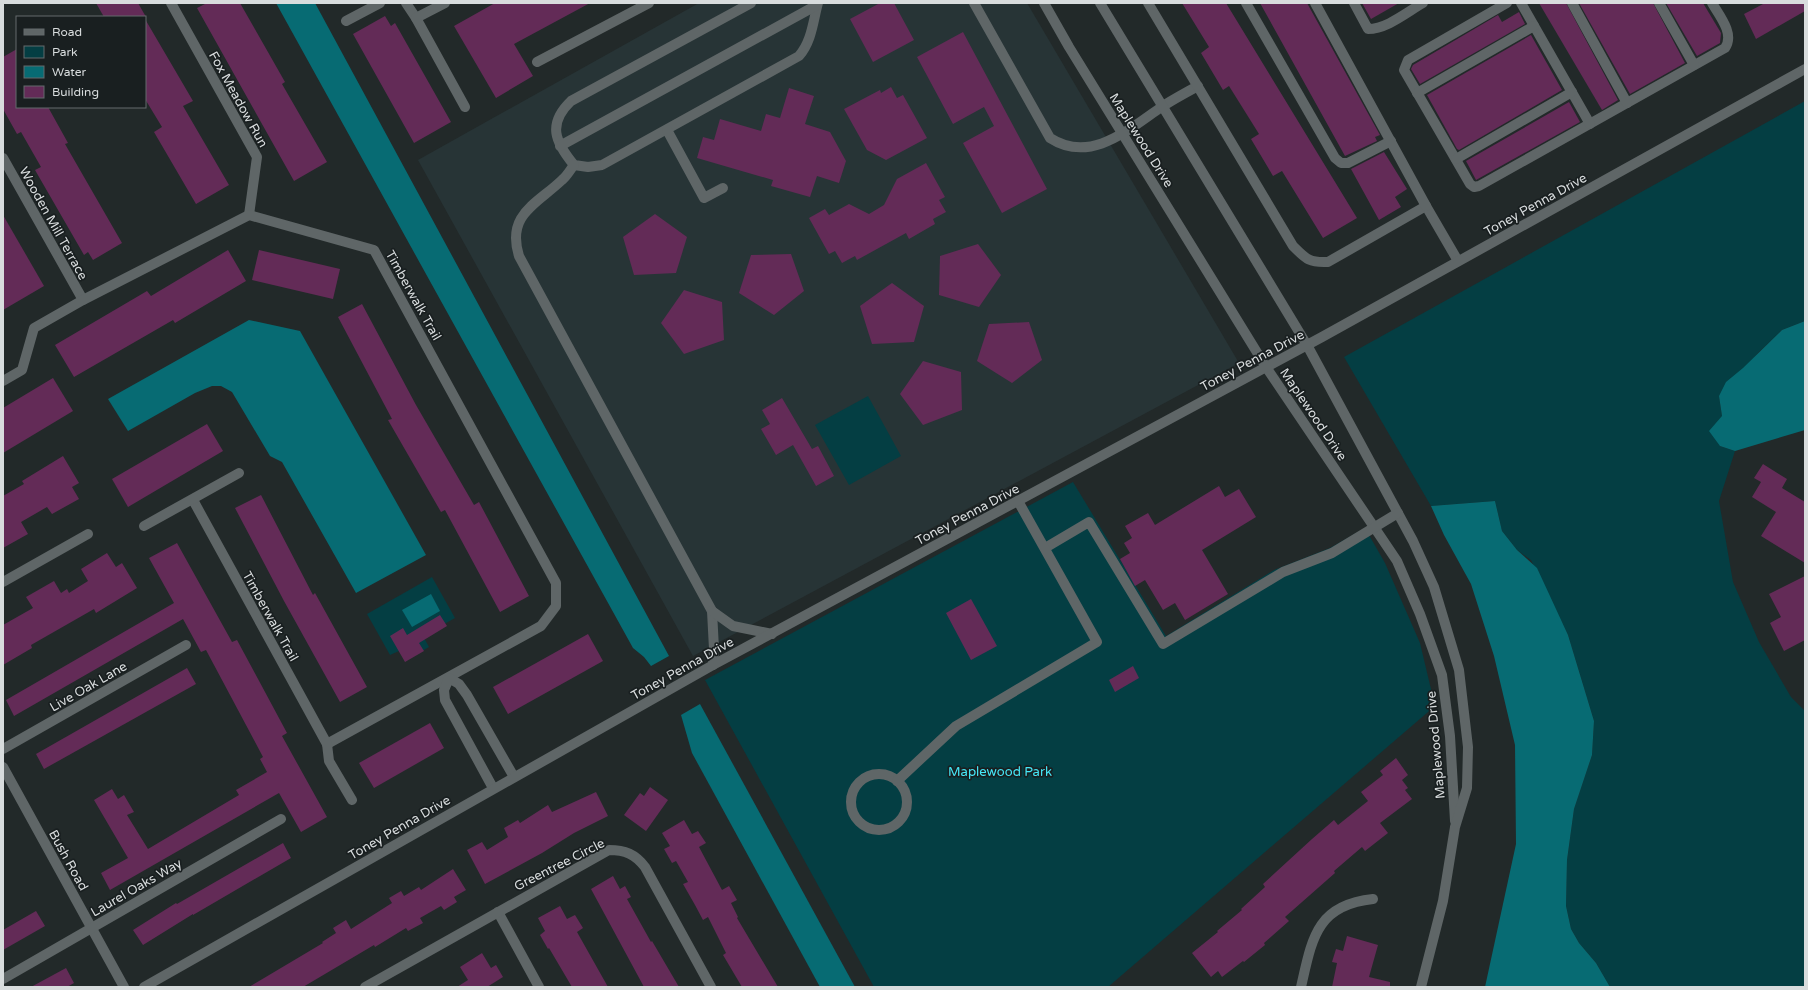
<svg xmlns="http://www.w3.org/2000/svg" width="1808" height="990" font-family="'Varela Round',sans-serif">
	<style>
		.built { fill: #273436 }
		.green { fill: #043e43 }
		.water { fill: #076b73 }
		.building { fill: #632b57 }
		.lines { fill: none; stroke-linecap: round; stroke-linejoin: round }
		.minor { stroke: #5f6667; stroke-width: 10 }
		.labels { text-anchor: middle; stroke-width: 3.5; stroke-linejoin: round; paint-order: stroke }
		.street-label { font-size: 13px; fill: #d8dcdd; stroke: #191f20 }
		.park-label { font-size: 13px; fill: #46e8f8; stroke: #191f20 }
	</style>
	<rect width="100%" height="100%" fill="#222929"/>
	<!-- built -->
	<path class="built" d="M 699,3 L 1027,3 L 1239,363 L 693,656 L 418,160 Z"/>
	<!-- green -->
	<g class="green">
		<path d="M 1805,101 L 1805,321 L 1782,330 L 1759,352 L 1719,396 L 1722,416 L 1720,446 L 1735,451 L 1719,501 L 1733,582 L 1759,642 L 1791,697 L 1805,711 L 1805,987 L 1610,987 L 1596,963 L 1579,943 L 1571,929 L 1566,906 L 1567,860 L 1574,809 L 1592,755 L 1594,721 L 1568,635 L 1531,560 L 1517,550 L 1502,531 L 1495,501 L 1431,506 L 1344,357 Z"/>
		<path d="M 868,396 L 901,456 L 849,485 L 815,425 Z"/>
		<path d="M 1073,482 L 1166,636 L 1274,570 L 1330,548 L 1365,528 L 1385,563 L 1420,643 L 1435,706 L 1108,987 L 874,987 L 705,680 Z"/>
		<path d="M 432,577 L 455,618 L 423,636 L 429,647 L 405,661 L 399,651 L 390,655 L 367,614 Z"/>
	</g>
	<!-- water -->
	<g class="water">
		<path d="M 276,3 L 315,3 L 669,656 L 651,666 L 644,657 L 633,648 Z"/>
		<path d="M 249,320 L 300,331 L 426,555 L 356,593 L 282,462 L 270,456 L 232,392 L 221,386 L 212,386 L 195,393 L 128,431 L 108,399 Z"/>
		<path d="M 1805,321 L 1805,430 L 1735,451 L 1720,446 L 1709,431 L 1722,416 L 1719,396 L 1726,382 L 1743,368 L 1782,330 Z"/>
		<path d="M 1495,501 L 1502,531 L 1517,550 L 1537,568 L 1568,635 L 1594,721 L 1592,755 L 1574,809 L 1567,860 L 1566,906 L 1571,929 L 1579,943 L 1596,963 L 1610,987 L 1485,987 L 1516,844 L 1515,745 L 1494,656 L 1471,584 L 1444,535 L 1431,506 Z"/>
		<path d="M 431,594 L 440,611 L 412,627 L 402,610 Z"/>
		<path d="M 700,704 L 855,987 L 820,987 L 692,753 L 681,715 Z"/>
	</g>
	<!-- building -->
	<g class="building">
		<path d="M 96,3 L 138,3 L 146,17 L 104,17 Z"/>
		<path d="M 207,3 L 240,3 L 285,82 L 282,84 L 327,162 L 294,181 L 197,8 Z"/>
		<path d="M 495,3 L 590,3 L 514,44 L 533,76 L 496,98 L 454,26 Z"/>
		<path d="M 880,3 L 894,3 L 914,40 L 873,62 L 850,19 Z"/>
		<path d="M 1182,3 L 1226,3 L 1357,218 L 1323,238 L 1282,171 L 1273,176 L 1251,139 L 1259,134 L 1229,86 L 1223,90 L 1201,53 L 1209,47 Z"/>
		<path d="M 1260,3 L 1307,3 L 1380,135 L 1375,137 L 1377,141 L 1345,156 Z"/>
		<path d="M 1362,3 L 1399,3 L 1371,19 Z"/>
		<path d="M 1539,3 L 1566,3 L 1618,100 L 1602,110 Z"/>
		<path d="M 1579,3 L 1653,3 L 1685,63 L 1630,94 Z"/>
		<path d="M 1666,3 L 1703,3 L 1721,33 L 1720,43 L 1697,56 Z"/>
		<path d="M 1765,3 L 1805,3 L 1805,11 L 1756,39 L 1744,14 Z"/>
		<path d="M 1519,12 L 1525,24 L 1420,84 L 1411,69 L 1413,65 L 1498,15 L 1502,22 Z"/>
		<path d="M 385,16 L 391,26 L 395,23 L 451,122 L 414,143 L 353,34 Z"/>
		<path d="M 145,19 L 193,101 L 183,106 L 229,185 L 196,204 L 154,132 L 162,127 L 145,99 Z"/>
		<path d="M 963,32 L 1047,189 L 1002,213 L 963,143 L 994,126 L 984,107 L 953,124 L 917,57 Z"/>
		<path d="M 1531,35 L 1562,90 L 1459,150 L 1457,149 L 1427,95 Z"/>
		<path d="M 17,49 L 17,107 L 48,107 L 68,143 L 65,144 L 122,243 L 93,260 L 88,252 L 84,255 L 35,170 L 41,167 L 21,132 L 17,134 L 3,109 L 3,57 Z"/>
		<path d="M 891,87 L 897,98 L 903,95 L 927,138 L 886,160 L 867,150 L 844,109 L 880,90 L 881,93 Z"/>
		<path d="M 789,88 L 814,96 L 805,124 L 830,132 L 846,161 L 839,183 L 817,176 L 810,197 L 771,186 L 773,180 L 697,158 L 703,137 L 714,140 L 720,119 L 761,131 L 766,114 L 780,118 Z"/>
		<path d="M 1569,102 L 1580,122 L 1476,180 L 1466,161 Z"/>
		<path d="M 1384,152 L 1407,189 L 1395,197 L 1401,207 L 1379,220 L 1351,169 Z"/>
		<path d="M 926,163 L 945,197 L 939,200 L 946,212 L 933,219 L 935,224 L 909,239 L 906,233 L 857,260 L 855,256 L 842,263 L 835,251 L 829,254 L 809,218 L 825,209 L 829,215 L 849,204 L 869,214 L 884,205 L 897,179 Z"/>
		<path d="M 655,214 L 687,237 L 676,273 L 634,275 L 623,237 Z"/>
		<path d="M 3,215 L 44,286 L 3,310 Z"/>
		<path d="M 978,244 L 1001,275 L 979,307 L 939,295 L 940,256 Z"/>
		<path d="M 228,250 L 246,281 L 175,323 L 173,320 L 74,377 L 55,345 L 147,291 L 151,296 Z"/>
		<path d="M 259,250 L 340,269 L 333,299 L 252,280 Z"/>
		<path d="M 791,254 L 804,291 L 774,315 L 739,293 L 751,255 Z"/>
		<path d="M 892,283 L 924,306 L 914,342 L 872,344 L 860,306 Z"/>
		<path d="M 684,290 L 722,302 L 724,340 L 684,354 L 661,323 Z"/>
		<path d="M 362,304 L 416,405 L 474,505 L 479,502 L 529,596 L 500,612 L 445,510 L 441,512 L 388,420 L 392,419 L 338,317 Z"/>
		<path d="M 1029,322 L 1042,360 L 1012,383 L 977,361 L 989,324 Z"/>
		<path d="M 923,361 L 961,372 L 962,410 L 923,425 L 900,394 Z"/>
		<path d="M 53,378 L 73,411 L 3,453 L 3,408 Z"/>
		<path d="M 782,398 L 812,449 L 818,446 L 834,476 L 816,486 L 793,445 L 776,455 L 761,429 L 770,424 L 762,410 Z"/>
		<path d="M 207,424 L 223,451 L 128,507 L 112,479 Z"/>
		<path d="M 63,456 L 79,483 L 72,487 L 79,499 L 52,514 L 47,507 L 21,522 L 28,534 L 3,548 L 3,496 L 24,484 L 22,481 Z"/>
		<path d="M 1763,464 L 1787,479 L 1782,488 L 1805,502 L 1805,563 L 1761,536 L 1776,512 L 1752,497 L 1761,482 L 1754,478 Z"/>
		<path d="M 1219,486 L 1225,497 L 1239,489 L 1256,517 L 1202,550 L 1228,594 L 1185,620 L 1175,603 L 1163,610 L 1145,580 L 1135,586 L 1120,559 L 1130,553 L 1124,543 L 1132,538 L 1125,526 L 1148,513 L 1155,525 Z"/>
		<path d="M 261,495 L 313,595 L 315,593 L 367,687 L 340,702 L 284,601 L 235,508 Z"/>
		<path d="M 177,543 L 232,642 L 237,640 L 287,733 L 282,736 L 327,817 L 301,832 L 279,793 L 110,890 L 101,873 L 128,858 L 94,800 L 112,789 L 118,799 L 124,795 L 134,812 L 127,815 L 148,849 L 239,795 L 236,790 L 267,772 L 260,759 L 263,757 L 206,650 L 201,652 L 183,619 L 14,716 L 6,700 L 174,603 L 149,558 Z"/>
		<path d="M 107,553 L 116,567 L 122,563 L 137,588 L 96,613 L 94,609 L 31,645 L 32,648 L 3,665 L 3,625 L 33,608 L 26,597 L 54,581 L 61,593 L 67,589 L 69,593 L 88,581 L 81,569 Z"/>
		<path d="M 1805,576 L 1805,640 L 1784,651 L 1770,623 L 1781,617 L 1769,594 Z"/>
		<path d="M 971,599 L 997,646 L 971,660 L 946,613 Z"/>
		<path d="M 440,615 L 447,626 L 419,643 L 424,651 L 405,662 L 390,636 L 403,628 L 407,635 Z"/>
		<path d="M 588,634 L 603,661 L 508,714 L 493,687 Z"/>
		<path d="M 1133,666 L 1139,678 L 1115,692 L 1109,680 Z"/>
		<path d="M 187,668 L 196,684 L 44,769 L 36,754 Z"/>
		<path d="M 430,723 L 444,748 L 374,788 L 359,763 Z"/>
		<path d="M 1396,758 L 1408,775 L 1402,780 L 1408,788 L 1405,790 L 1412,799 L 1380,823 L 1388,833 L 1365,851 L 1362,847 L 1334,871 L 1335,873 L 1285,917 L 1289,921 L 1264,943 L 1265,945 L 1244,962 L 1243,961 L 1222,977 L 1218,971 L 1211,977 L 1192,953 L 1218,932 L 1217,931 L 1242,910 L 1241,909 L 1265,887 L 1263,884 L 1312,839 L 1334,820 L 1338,825 L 1368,801 L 1361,792 L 1383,775 L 1380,771 Z"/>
		<path d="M 650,787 L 668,800 L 646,831 L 624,815 L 640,793 L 644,796 Z"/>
		<path d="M 596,792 L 608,816 L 574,833 L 542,853 L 485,884 L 467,850 L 482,842 L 487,850 L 508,837 L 504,828 L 518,820 L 520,823 L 548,805 L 552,812 Z"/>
		<path d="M 684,820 L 692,834 L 698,831 L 706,843 L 699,847 L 722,890 L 729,886 L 737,900 L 731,903 L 738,917 L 737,918 L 778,987 L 742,987 L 723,955 L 726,953 L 708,917 L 703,920 L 695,905 L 683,884 L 688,882 L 676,861 L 672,863 L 664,849 L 670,846 L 662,833 Z"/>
		<path d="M 283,843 L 291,858 L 193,915 L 193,914 L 143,945 L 133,930 L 176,903 L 177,904 Z"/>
		<path d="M 453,869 L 466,890 L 454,897 L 457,902 L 444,910 L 441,906 L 420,918 L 423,923 L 408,931 L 406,928 L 375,947 L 374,945 L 303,987 L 249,987 L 323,943 L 322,942 L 336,933 L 333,928 L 346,920 L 351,929 L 392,903 L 389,898 L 401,891 L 404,896 L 419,887 L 421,890 Z"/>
		<path d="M 613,876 L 620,889 L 625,886 L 631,897 L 627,899 L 651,942 L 652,941 L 679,987 L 644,987 L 591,889 Z"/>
		<path d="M 560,906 L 567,919 L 575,915 L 583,928 L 577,932 L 608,987 L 572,987 L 549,948 L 548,949 L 540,935 L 545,931 L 538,918 Z"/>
		<path d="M 36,911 L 45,926 L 3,950 L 3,930 Z"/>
		<path d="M 1347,936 L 1378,945 L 1369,977 L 1390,982 L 1390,987 L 1332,987 L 1337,963 L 1332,962 L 1336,949 L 1343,951 Z"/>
		<path d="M 482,953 L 491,968 L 496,965 L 503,977 L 487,987 L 457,987 L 468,980 L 460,967 Z"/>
		<path d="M 66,968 L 74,983 L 67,987 L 31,987 Z"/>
	</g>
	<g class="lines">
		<!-- minor -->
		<g class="minor">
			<path d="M 171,3 L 257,157 L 249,215"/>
			<path d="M 406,3 L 416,18"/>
			<path d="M 445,3 L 416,18 L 465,107"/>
			<path d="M 751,3 L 571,101 C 547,124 555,142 574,165 L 588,167 L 602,165 L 799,56 C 812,41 813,21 818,3"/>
			<path d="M 974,3 L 1050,138 C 1090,164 1128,130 1160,108 C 1172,100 1185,93 1198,86"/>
			<path d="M 1044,3 L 1069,47 L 1266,367 L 1397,561 L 1420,614 L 1442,675 L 1450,736 L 1455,821"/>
			<path d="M 1100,3 L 1307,345 L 1413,541 L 1434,587 L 1459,670 L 1468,747 L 1467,788 L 1455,827 L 1443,901 L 1421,987"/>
			<path d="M 1148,3 L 1293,246 C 1306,259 1309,263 1328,262 L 1426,206 L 1458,261"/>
			<path d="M 1246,3 L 1335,158 L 1341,163 L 1348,163 L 1391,141"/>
			<path d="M 1315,3 L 1426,206"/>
			<path d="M 1354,3 L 1368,29 C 1387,29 1407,12 1423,3"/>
			<path d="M 1507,3 L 1408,60 L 1404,70 L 1470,184 L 1474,187 L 1479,186 L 1725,48 C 1735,34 1719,15 1712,3"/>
			<path d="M 1521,3 L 1590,124"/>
			<path d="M 1572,3 L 1627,103"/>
			<path d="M 1659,3 L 1694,65"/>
			<path d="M 346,21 L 380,3"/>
			<path d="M 537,62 L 649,3"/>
			<path d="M 1417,93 L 1534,26"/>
			<path d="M 667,130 L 704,198 L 723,188"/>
			<path d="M 560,146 L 817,5"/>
			<path d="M 3,158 L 83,300"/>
			<path d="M 1456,159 L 1572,92"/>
			<path d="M 574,165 C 570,170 567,176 562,180 C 537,204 506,214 519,256 L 712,611 L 714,649 L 713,665"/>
			<path d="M 3,381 L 22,370 L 34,328 L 83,300 L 249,215 L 374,250 L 556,583 L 556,606 L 541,626 L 327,744"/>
			<path d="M 193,500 L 327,744 L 329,761 L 352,800"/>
			<path d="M 144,526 L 239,473"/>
			<path d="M 1045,548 L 1089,522 L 1163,644 L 1283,572 L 1332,553 L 1398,513"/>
			<path d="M 3,582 L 88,534"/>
			<path d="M 712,611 L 733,626 L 772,634"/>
			<path d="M 3,749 L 186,645"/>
			<path d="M 3,767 L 124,987"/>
			<circle cx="879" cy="802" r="28"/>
			<path d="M 897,781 L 956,726 L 1097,642 L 1018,501"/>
			<path d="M 493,788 L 445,700 L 444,690 L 449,678 L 459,684 L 467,695 L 514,777"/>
			<path d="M 498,912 L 539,987"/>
			<path d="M 3,979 L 281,819"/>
			<path d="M 144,987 L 713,665 L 1322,337 L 1805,69"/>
			<path d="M 365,987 L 609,850 C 625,850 635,854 645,867 L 711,987"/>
			<path d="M 1301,987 C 1312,939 1316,905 1373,899"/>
		</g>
	</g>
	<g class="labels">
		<!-- street labels -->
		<g class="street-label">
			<text transform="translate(239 99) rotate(61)" y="5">Fox Meadow Run</text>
			<text transform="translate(1142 140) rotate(58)" y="5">Maplewood Drive</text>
			<text transform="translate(1535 204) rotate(-29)" y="5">Toney Penna Drive</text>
			<text transform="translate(54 223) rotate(61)" y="5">Wooden Mill Terrace</text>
			<text transform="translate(414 295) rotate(61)" y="5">Timberwalk Trail</text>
			<text transform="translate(1252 360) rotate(-28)" y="5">Toney Penna Drive</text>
			<text transform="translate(1314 414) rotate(56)" y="5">Maplewood Drive</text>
			<text transform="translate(967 514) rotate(-28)" y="5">Toney Penna Drive</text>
			<text transform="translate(271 616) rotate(61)" y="5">Timberwalk Trail</text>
			<text transform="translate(682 668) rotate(-29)" y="5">Toney Penna Drive</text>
			<text transform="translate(88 686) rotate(-30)" y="5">Live Oak Lane</text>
			<text transform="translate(1435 745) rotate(-95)" y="5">Maplewood Drive</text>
			<text transform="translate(399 827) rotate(-30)" y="5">Toney Penna Drive</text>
			<text transform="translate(69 860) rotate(61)" y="5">Bush Road</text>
			<text transform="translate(559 864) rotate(-27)" y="5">Greentree Circle</text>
			<text transform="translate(136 887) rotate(-30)" y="5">Laurel Oaks Way</text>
		</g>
		<!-- park labels -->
		<g class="park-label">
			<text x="1000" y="776">Maplewood Park</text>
		</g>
	</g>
	<!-- border -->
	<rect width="1808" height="990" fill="none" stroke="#d8dcdd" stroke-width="8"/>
	<!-- legend -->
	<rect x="16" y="16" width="130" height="92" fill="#191f20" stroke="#656b6c"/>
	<rect x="24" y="29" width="20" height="6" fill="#5f6667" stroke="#656b6c"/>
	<text x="52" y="36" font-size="12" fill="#d8dcdd">Road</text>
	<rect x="24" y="46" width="20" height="12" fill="#043e43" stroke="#656b6c"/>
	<text x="52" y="56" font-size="12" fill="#d8dcdd">Park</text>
	<rect x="24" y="66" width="20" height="12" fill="#076b73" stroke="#656b6c"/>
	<text x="52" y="76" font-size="12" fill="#d8dcdd">Water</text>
	<rect x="24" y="86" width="20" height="12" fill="#632b57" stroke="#656b6c"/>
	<text x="52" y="96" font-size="12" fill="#d8dcdd">Building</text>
</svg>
